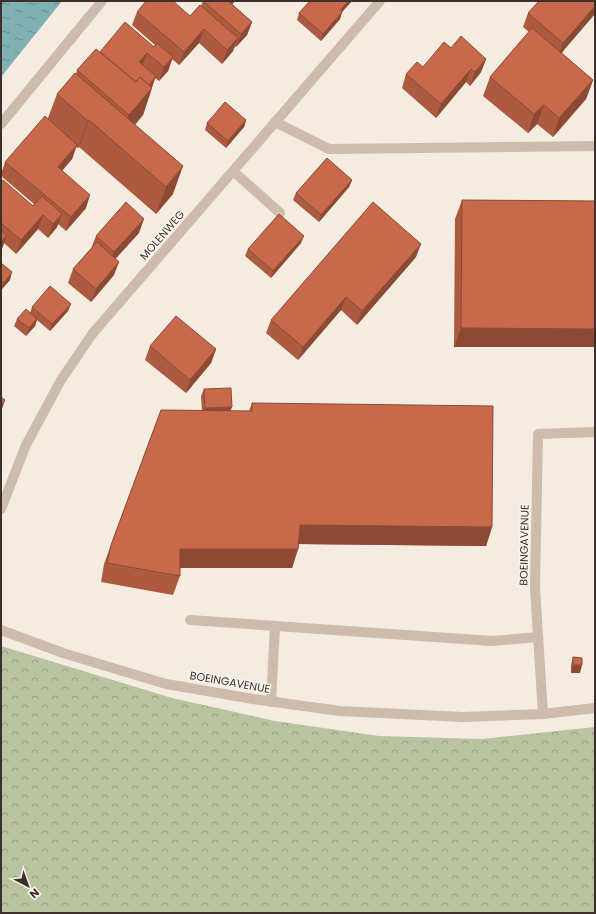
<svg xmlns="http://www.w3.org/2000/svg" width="596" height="914" font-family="Poppins,sans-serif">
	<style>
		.forest { fill: url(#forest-crowns) }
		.water { fill: url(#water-ripples) }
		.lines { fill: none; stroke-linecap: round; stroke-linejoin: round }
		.minor { stroke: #cdbbac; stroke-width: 10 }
		.wall { fill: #ac5a40 }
		.shaded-wall { fill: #8c4a34 }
		.building { fill: #c8694b; stroke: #8c4a34 }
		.labels { text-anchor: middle; stroke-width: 3; stroke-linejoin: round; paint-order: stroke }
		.street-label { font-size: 11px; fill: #3b302b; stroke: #fbf5ee }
	</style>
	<defs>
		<pattern id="forest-crowns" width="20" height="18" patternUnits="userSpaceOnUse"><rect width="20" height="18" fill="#b8c4a0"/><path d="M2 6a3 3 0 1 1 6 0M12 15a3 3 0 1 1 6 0" fill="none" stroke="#97a083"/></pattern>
		<pattern id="water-ripples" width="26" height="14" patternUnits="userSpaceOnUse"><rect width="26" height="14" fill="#7fb0b2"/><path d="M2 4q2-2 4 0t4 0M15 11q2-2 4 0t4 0" fill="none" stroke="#699091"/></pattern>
	</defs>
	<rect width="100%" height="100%" fill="#f4ebe1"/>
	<!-- forest -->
	<path class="forest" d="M 1,646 L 172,698 L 275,721 L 379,736 L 481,739 L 595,727 L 595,913 L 1,913 Z"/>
	<!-- water -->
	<path class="water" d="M 1,1 L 62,1 L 1,77 Z"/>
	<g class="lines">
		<!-- minor -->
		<g class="minor">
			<path d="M 275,122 L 329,149 L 595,146"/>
			<path d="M 1,124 L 102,1"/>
			<path d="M 233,171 L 280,213"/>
			<path d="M 1,509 L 26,445 L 61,380 L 93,333 L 380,1"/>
			<path d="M 190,620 L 492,641 L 538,637"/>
			<path d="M 1,630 L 63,653 L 166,684 L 253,699 L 340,711 L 463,717 L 543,714 L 595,708"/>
			<path d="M 271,702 L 275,626"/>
			<path d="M 543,714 L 535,588 L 538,434 L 595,432"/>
		</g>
	</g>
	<!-- wall -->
	<g class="wall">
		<path d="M 203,1 L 235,1 L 232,4 L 252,22 L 247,35 L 236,47 L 235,46 L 233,51 L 222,64 L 199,43 L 179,65 L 172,59 L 168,71 L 159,81 L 155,78 L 143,115 L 135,125 L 173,194 L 156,214 L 79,147 L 78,148 L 76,147 L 72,159 L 62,171 L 86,208 L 66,231 L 58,224 L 57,227 L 48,238 L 38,229 L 16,254 L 4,243 L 1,250 L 1,182 L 33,206 L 34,204 L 1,176 L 1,174 L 5,162 L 48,118 L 57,94 L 76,74 L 77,70 L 100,52 L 154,47 L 155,45 L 132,25 L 137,12 L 190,16 L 201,6 Z"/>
		<path d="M 310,1 L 352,1 L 342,12 L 340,19 L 321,41 L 297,20 L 299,13 Z"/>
		<path d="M 595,1 L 562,53 L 593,80 L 586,99 L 553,137 L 537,124 L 528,133 L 483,96 L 490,77 L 529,32 L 523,27 L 528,13 Z"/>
		<path d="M 451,48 L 486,59 L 481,72 L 470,86 L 466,82 L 436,118 L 402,88 L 406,74 L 423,67 Z"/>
		<path d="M 246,120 L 244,127 L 226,148 L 205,130 L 207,123 Z"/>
		<path d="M 352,180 L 349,187 L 319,222 L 293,200 L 296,193 Z"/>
		<path d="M 462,200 L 595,201 L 595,347 L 454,347 L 455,219 Z"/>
		<path d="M 139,233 L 115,258 L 114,275 L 91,302 L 68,283 L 73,269 L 91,249 L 96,236 Z"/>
		<path d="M 301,243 L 271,278 L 245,256 L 248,249 Z"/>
		<path d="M 416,257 L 357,325 L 341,310 L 298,360 L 266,333 L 271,320 Z"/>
		<path d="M 1,263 L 10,280 L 1,290 Z"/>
		<path d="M 32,307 L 68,311 L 50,331 L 37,320 L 35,326 L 26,336 L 14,326 L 17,319 L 30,313 Z"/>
		<path d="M 150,346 L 216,349 L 211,363 L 186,393 L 145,360 Z"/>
		<path d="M 204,389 L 232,407 L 230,411 L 249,411 L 252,403 L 492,527 L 486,546 L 299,544 L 298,549 L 292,568 L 180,568 L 180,576 L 173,595 L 101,582 L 104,564 L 161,410 L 202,411 L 201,396 Z"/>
		<path d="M 573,657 L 580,673 L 571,673 L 571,665 Z"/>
	</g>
	<!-- shaded-wall -->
	<g class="shaded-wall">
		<path d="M 228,1 L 235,1 L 223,14 Z"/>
		<path d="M 348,1 L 352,1 L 342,12 L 340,19 L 321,41 L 323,34 L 341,10 Z"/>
		<path d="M 595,6 L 595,14 L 558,57 L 563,43 Z"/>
		<path d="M 252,22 L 247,35 L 236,47 L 241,34 Z"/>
		<path d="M 204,29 L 199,43 L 179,65 L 184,52 Z"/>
		<path d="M 238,38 L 233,51 L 222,64 L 227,50 Z"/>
		<path d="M 147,53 L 142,66 L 139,62 Z"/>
		<path d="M 173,57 L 168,71 L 159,81 L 164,67 Z"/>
		<path d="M 486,59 L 481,72 L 470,86 L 475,72 Z"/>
		<path d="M 471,69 L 466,82 L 436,118 L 441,104 Z"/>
		<path d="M 156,76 L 151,90 L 152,88 L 143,115 L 119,142 L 129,115 L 143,92 Z"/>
		<path d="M 593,80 L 586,99 L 553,137 L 559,118 Z"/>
		<path d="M 544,105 L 537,124 L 528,133 L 534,114 Z"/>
		<path d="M 89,120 L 79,147 L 78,148 L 88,121 Z"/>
		<path d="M 246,120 L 244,127 L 226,148 L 228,141 Z"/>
		<path d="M 77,145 L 72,159 L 53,181 L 58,167 Z"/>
		<path d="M 183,166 L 173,194 L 156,214 L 166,187 Z"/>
		<path d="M 352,180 L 349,187 L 319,222 L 321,215 Z"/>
		<path d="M 90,195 L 86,208 L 66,231 L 71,217 Z"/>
		<path d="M 62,214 L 57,227 L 48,238 L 53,224 Z"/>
		<path d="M 43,215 L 38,229 L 16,254 L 21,240 Z"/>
		<path d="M 144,219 L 139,233 L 109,266 L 114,252 Z"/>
		<path d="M 7,235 L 2,249 L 1,250 L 1,242 Z"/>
		<path d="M 304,236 L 301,243 L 271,278 L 273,271 Z"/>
		<path d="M 421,244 L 416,257 L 357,325 L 362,311 Z"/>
		<path d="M 119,262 L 114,275 L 91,302 L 96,289 Z"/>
		<path d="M 12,272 L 10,280 L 1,290 L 4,283 Z"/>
		<path d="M 346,297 L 341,310 L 298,360 L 303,347 Z"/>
		<path d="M 71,304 L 68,311 L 50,331 L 52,324 Z"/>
		<path d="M 37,319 L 35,326 L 26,336 L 29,328 Z"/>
		<path d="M 461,328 L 595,329 L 595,347 L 454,347 Z"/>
		<path d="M 216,349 L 211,363 L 186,393 L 190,380 Z"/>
		<path d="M 5,400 L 1,412 L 1,406 Z"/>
		<path d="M 232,407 L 229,414 L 202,416 L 205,408 Z"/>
		<path d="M 300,525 L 492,527 L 486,546 L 293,544 Z"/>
		<path d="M 180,549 L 298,549 L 292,568 L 173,568 Z"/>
		<path d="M 573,665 L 582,665 L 580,673 L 571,673 Z"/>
	</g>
	<!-- building -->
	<g class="building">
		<path d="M 146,1 L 173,1 L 190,16 L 200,5 L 238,38 L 227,50 L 204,29 L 184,52 L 137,12 Z"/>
		<path d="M 203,1 L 228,1 L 252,22 L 241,34 Z"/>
		<path d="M 310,1 L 348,1 L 341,10 L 342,12 L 323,34 L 299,13 Z"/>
		<path d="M 539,1 L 595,1 L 595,6 L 563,43 L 528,13 Z"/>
		<path d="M 125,22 L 154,47 L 157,43 L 173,57 L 164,67 L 147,53 L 139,62 L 156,76 L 149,85 L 140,77 L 136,82 L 100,52 Z"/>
		<path d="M 532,28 L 593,80 L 559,118 L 544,105 L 534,114 L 490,77 Z"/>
		<path d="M 461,36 L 486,59 L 475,72 L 471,69 L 441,104 L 406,74 L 417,62 L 423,67 L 444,42 L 451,48 Z"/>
		<path d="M 96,49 L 136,82 L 140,77 L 152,88 L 129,115 L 77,70 Z"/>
		<path d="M 75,73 L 183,166 L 166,187 L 89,120 L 88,121 L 57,94 Z"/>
		<path d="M 225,102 L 246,120 L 228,141 L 207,123 Z"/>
		<path d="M 45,116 L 77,145 L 58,167 L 90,195 L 71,217 L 5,162 Z"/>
		<path d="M 327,158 L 352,180 L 321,215 L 296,193 Z"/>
		<path d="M 3,180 L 33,206 L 42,196 L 62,214 L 53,224 L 43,215 L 21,240 L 1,223 L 1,182 Z"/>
		<path d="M 462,200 L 595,201 L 595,329 L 461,328 Z"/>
		<path d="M 126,202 L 144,219 L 114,252 L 96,236 Z"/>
		<path d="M 373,202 L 421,244 L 362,311 L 346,297 L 303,347 L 271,320 Z"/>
		<path d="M 279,214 L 304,236 L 273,271 L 248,249 Z"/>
		<path d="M 1,231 L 7,235 L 1,242 Z"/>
		<path d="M 97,242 L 119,262 L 96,289 L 73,269 Z"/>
		<path d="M 1,263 L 12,272 L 4,283 L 1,280 Z"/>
		<path d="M 50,286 L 71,304 L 52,324 L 32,307 Z"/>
		<path d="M 26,309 L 37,319 L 29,328 L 17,319 Z"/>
		<path d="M 176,316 L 216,349 L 190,380 L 150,346 Z"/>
		<path d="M 231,388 L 232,407 L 205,408 L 204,389 Z"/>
		<path d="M 1,397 L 5,400 L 1,406 Z"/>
		<path d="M 252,403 L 493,406 L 492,527 L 300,525 L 298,549 L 180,549 L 180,576 L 107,563 L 111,545 L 161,410 L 252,411 Z"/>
		<path d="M 573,657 L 582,658 L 582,665 L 573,665 Z"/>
	</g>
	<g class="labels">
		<!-- street labels -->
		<g class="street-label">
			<text transform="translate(162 235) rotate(-49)" y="4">MOLENWEG</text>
			<text transform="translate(524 545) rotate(-89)" y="4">BOEINGAVENUE</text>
			<text transform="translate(230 682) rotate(10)" y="4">BOEINGAVENUE</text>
		</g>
	</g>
	<!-- border -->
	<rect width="596" height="914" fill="none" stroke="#3b302b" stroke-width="4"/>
	<!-- north arrow -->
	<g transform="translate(28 886) rotate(139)" stroke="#fbf5ee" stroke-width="3" paint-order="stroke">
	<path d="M0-3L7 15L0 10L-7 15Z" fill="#3b302b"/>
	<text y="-6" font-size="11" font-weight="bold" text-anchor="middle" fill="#3b302b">N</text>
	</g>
</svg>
